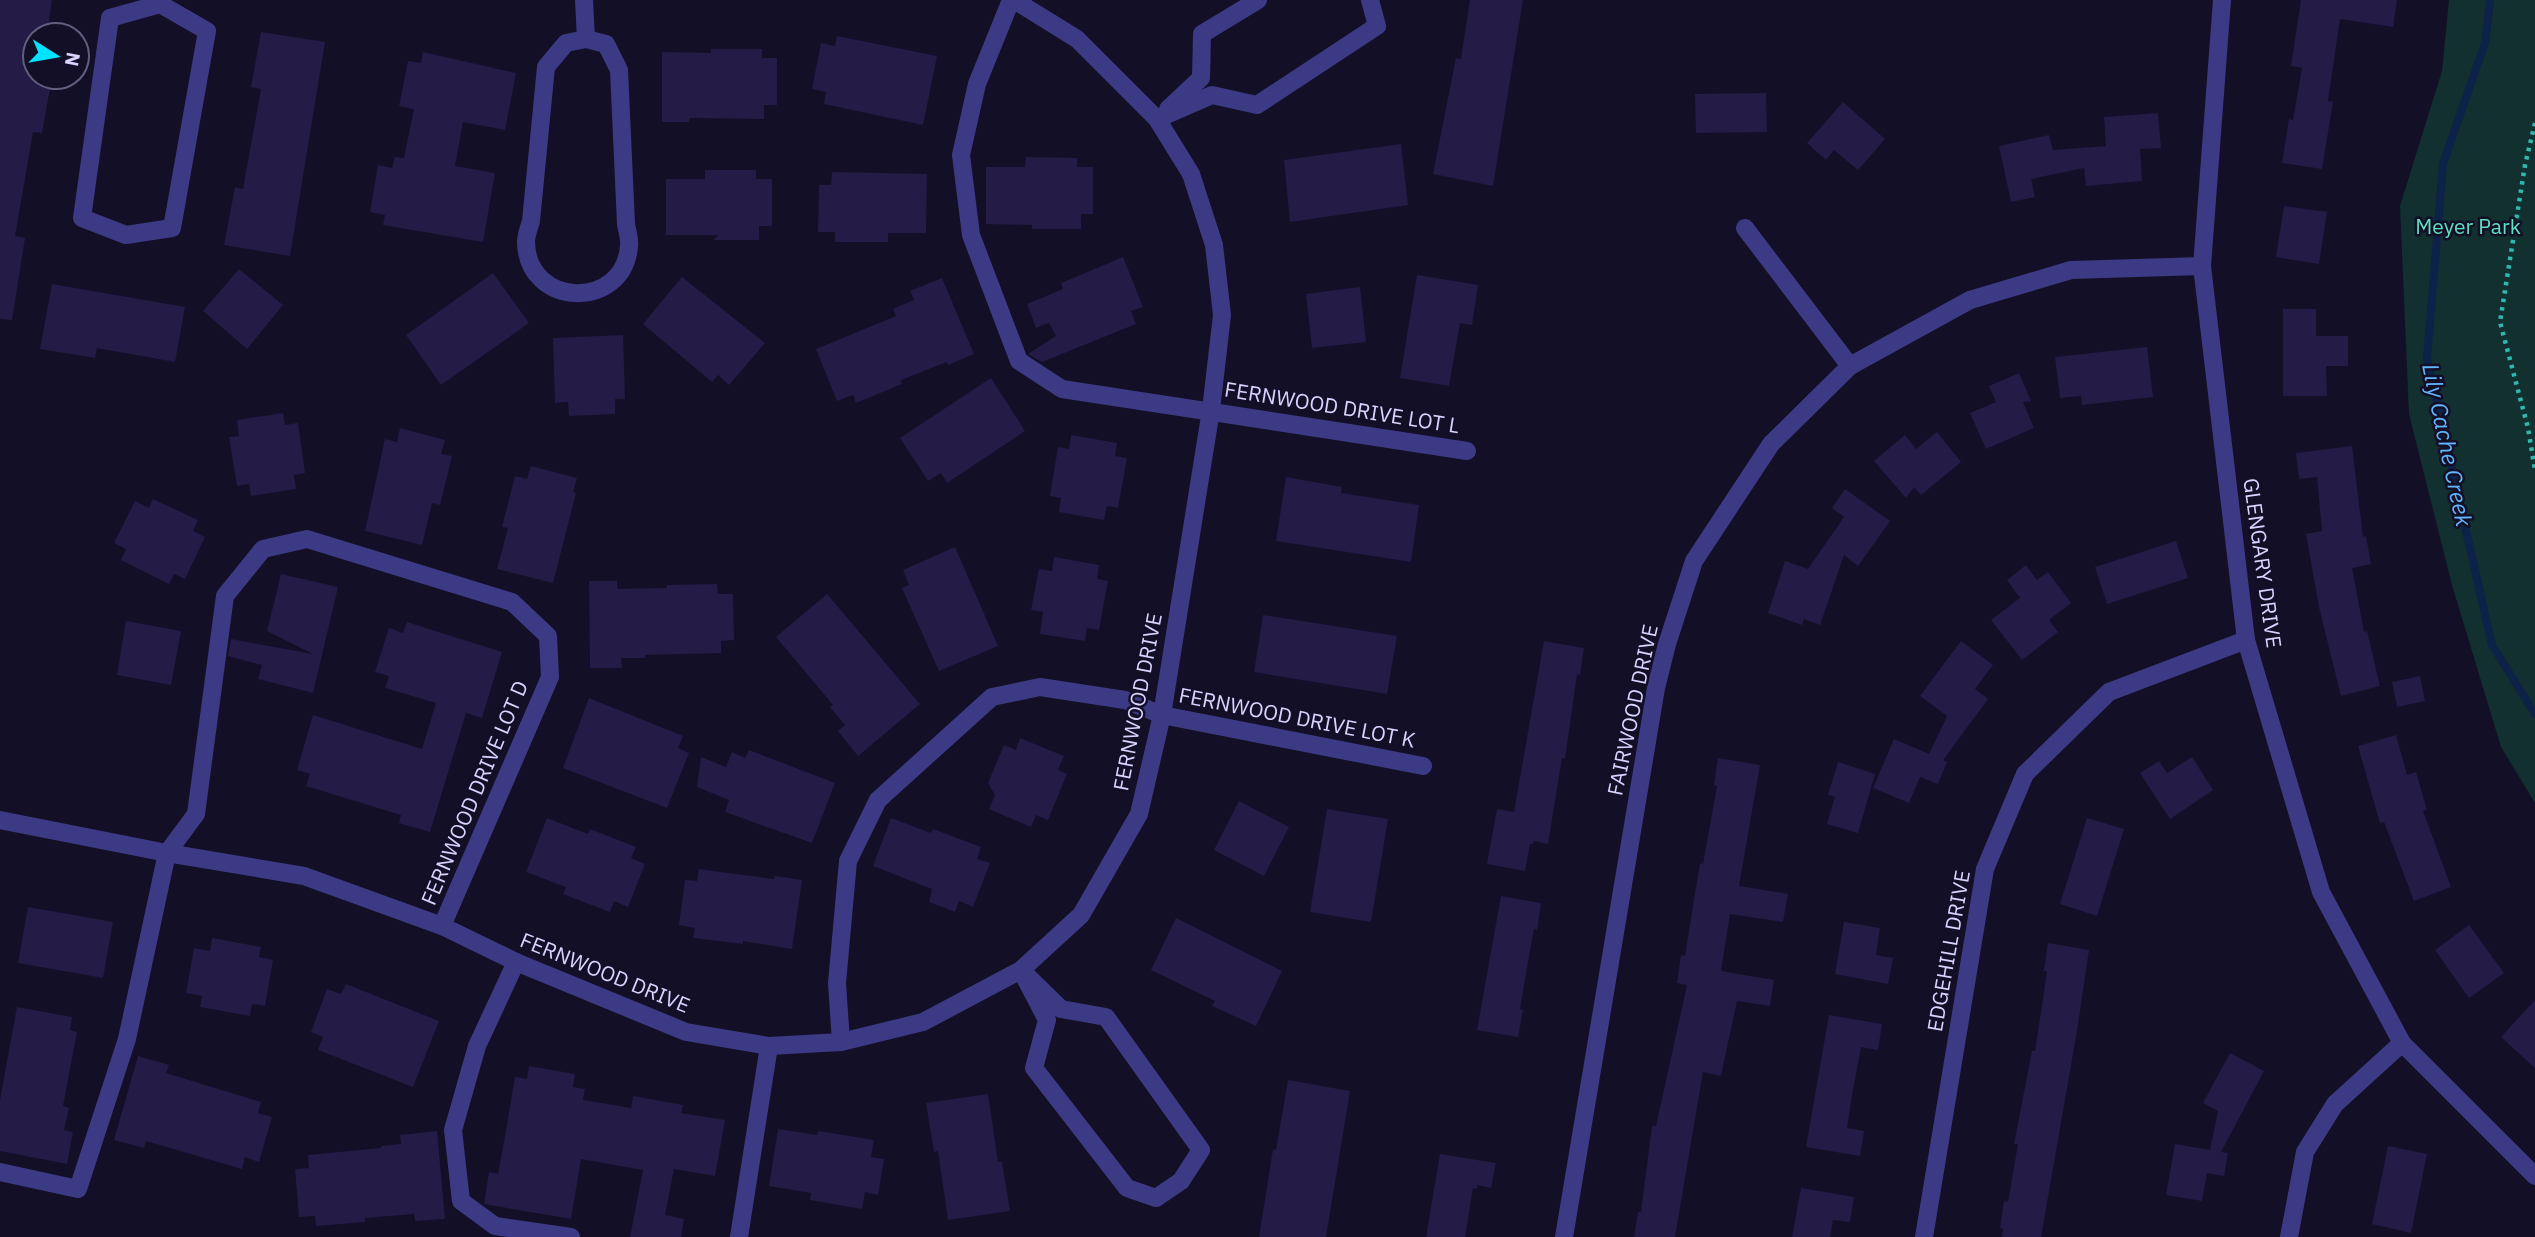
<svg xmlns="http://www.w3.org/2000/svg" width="2535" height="1237" font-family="'IBM Plex Sans',sans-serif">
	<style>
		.green { fill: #12302f }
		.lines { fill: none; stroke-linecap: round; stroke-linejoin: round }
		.stream { stroke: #0c2248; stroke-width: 8 }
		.building { fill: #241b47 }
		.path { stroke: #2fb8b0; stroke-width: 4.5; stroke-dasharray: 3.5 5; stroke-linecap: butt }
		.street { stroke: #3d3a85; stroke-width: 18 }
		.labels { text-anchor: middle; stroke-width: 5; stroke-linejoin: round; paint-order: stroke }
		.park-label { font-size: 21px; fill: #5fe0c0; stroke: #130f26 }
		.street-label { font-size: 21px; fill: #d9d4ff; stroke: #130f26 }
		.water-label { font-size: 23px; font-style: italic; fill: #62b6ff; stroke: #130f26 }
	</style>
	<rect width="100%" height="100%" fill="#130f26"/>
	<!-- green -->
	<path class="green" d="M 2449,0 L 2535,0 L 2535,803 L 2501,747 L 2452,585 L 2409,414 L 2400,206 L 2442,71 Z"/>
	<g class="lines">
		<!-- stream -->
		<path class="stream" d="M 2490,0 L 2485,43 L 2443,164 L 2427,359 L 2492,645 L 2535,714"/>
	</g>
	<!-- building -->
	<g class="building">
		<path d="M 0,0 L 52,0 L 47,35 L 35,35 L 35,77 L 52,77 L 42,133 L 33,132 L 15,236 L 25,238 L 12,320 L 0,319 Z"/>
		<path d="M 1470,0 L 1523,0 L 1493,186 L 1433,174 L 1456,58 L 1461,59 Z"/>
		<path d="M 2301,0 L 2397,0 L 2393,27 L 2340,19 L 2328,101 L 2333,102 L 2322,169 L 2282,163 L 2289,119 L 2293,120 L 2302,68 L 2291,66 Z"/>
		<path d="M 261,32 L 325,42 L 290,256 L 224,245 L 235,187 L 243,189 L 261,89 L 251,87 Z"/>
		<path d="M 837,36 L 937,56 L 923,125 L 824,104 L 826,92 L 812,89 L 821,43 L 835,46 Z"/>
		<path d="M 711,49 L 762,49 L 762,58 L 777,58 L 777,105 L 764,105 L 764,119 L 690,118 L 689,122 L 662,122 L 662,52 L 711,53 Z"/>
		<path d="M 423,52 L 516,73 L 505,130 L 463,122 L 455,166 L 495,173 L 483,242 L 383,225 L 385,215 L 370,212 L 378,165 L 392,168 L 395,157 L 404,158 L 414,109 L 399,106 L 408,61 L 421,63 Z"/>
		<path d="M 1766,93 L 1767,132 L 1696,133 L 1695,94 Z"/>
		<path d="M 1843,102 L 1885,139 L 1858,170 L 1834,150 L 1826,160 L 1807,143 Z"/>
		<path d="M 2158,113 L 2161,148 L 2140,149 L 2142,181 L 2086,186 L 2084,168 L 2031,179 L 2035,197 L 2011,202 L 1999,146 L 2049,135 L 2053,150 L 2106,146 L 2104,117 Z"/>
		<path d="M 1401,144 L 1408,205 L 1290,222 L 1284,160 Z"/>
		<path d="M 1026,157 L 1077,158 L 1077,167 L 1093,167 L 1093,214 L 1081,214 L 1081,229 L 1032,229 L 1032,225 L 986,224 L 986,167 L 1025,167 Z"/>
		<path d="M 705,170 L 756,170 L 756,179 L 772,179 L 772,226 L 759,226 L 759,240 L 714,240 L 718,235 L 666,235 L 666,179 L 705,179 Z"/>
		<path d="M 832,172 L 927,174 L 926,233 L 888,233 L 888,242 L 835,242 L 835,232 L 818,232 L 819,185 L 831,185 Z"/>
		<path d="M 2284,206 L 2327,212 L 2319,264 L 2276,257 Z"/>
		<path d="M 1123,257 L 1143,307 L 1131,311 L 1136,324 L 1042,362 L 1028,354 L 1056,336 L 1049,323 L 1036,328 L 1027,304 L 1063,289 L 1061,283 Z"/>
		<path d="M 239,269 L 283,305 L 247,349 L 203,311 Z"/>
		<path d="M 493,273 L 529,323 L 441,385 L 406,335 Z"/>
		<path d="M 1417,275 L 1478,285 L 1472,325 L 1460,323 L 1449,386 L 1400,378 Z"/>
		<path d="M 682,277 L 765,343 L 729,385 L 718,375 L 712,382 L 643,324 Z"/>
		<path d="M 942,278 L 974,354 L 948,365 L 947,362 L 901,380 L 902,384 L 856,403 L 853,395 L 837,401 L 816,349 L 896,316 L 893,309 L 914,300 L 910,291 Z"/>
		<path d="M 52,284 L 185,307 L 175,362 L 97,348 L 95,358 L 40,349 Z"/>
		<path d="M 1360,287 L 1366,342 L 1312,348 L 1306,294 Z"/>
		<path d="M 2283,309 L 2316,309 L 2316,336 L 2348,336 L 2348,366 L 2326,366 L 2327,396 L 2283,396 Z"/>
		<path d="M 623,335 L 625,399 L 615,399 L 615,414 L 569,416 L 568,402 L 555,403 L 553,338 Z"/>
		<path d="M 2147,347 L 2153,397 L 2082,405 L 2081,396 L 2060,398 L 2055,357 Z"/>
		<path d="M 2019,373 L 2031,401 L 2023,402 L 2034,428 L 1986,449 L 1970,413 L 1996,402 L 1989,386 Z"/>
		<path d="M 991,378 L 1025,431 L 947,483 L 941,473 L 928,481 L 900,438 Z"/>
		<path d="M 283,413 L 285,425 L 298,423 L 305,473 L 294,475 L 296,489 L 251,496 L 249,484 L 237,486 L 229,437 L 239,436 L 237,420 Z"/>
		<path d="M 400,428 L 445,440 L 441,454 L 452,456 L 440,505 L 432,503 L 422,545 L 365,531 L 385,439 L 397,442 Z"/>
		<path d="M 1937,432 L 1961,462 L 1921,495 L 1914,487 L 1906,498 L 1874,461 L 1905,435 L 1916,449 Z"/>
		<path d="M 1071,435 L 1117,443 L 1115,456 L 1127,458 L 1118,508 L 1107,506 L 1104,520 L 1059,512 L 1061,498 L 1050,496 L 1058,447 L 1069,449 Z"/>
		<path d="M 2352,446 L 2363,537 L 2366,536 L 2371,564 L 2352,568 L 2364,632 L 2367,631 L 2380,686 L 2341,696 L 2319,607 L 2306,534 L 2322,531 L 2317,477 L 2299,479 L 2296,453 Z"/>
		<path d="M 531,466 L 577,478 L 573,492 L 576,493 L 553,583 L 497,569 L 508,528 L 502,527 L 515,476 L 527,479 Z"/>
		<path d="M 1286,477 L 1342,487 L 1341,493 L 1419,505 L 1411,562 L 1276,541 Z"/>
		<path d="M 1845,489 L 1890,521 L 1858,566 L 1844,555 L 1820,625 L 1804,619 L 1802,625 L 1768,613 L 1785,561 L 1808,569 L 1844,517 L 1832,508 Z"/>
		<path d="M 153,499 L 198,520 L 193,531 L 205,537 L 185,579 L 174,574 L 169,584 L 121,560 L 126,549 L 114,543 L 135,501 L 149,508 Z"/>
		<path d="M 2176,541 L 2188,578 L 2107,604 L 2095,567 Z"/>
		<path d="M 955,547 L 998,646 L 939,671 L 902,588 L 909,585 L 903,570 Z"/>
		<path d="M 1054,557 L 1099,565 L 1097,579 L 1108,581 L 1099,630 L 1087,628 L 1085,641 L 1040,634 L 1043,612 L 1031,610 L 1039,569 L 1052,571 Z"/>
		<path d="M 2026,565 L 2037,580 L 2048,572 L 2071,603 L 2049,620 L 2058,632 L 2022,660 L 1991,620 L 2020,598 L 2007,580 Z"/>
		<path d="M 281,574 L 338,587 L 313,693 L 258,679 L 262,665 L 228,656 L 231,639 L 313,654 L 267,631 Z"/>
		<path d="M 589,581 L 617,581 L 617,589 L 667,588 L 667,585 L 717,584 L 718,594 L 733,594 L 734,640 L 721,641 L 721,653 L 645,655 L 645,658 L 621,658 L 622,668 L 590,668 Z"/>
		<path d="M 827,594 L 920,704 L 858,756 L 838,731 L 845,725 L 830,707 L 833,705 L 776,637 Z"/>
		<path d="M 1263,615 L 1397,636 L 1387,694 L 1254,672 Z"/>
		<path d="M 126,621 L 181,631 L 171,685 L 117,675 Z"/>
		<path d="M 407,622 L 502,652 L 482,718 L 466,713 L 430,832 L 399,823 L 401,815 L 306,786 L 310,774 L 297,770 L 313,715 L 422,749 L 436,703 L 385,688 L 389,676 L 375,672 L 389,628 L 403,633 Z"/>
		<path d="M 1544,641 L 1584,648 L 1580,675 L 1577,674 L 1565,759 L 1562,758 L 1548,844 L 1534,841 L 1533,844 L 1530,844 L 1525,871 L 1487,864 L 1497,809 L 1514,812 Z"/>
		<path d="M 1961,641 L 1993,665 L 1975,689 L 1988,699 L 1943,760 L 1947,762 L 1938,784 L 1920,777 L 1909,803 L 1873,788 L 1894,739 L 1929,754 L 1947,716 L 1920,696 Z"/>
		<path d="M 2420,676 L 2425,701 L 2397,707 L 2392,682 Z"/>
		<path d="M 589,698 L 683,736 L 678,748 L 689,753 L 667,808 L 563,768 Z"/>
		<path d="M 2396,735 L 2407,775 L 2416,772 L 2427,810 L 2423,811 L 2451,887 L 2414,901 L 2384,822 L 2380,823 L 2358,746 Z"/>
		<path d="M 1020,738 L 1064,756 L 1058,770 L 1067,774 L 1048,820 L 1036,815 L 1031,827 L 989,809 L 995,795 L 988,783 L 1004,745 L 1016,750 Z"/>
		<path d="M 749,750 L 835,783 L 812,843 L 725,812 L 729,800 L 697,787 L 701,757 L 726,767 L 732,752 L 745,758 Z"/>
		<path d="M 2192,757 L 2213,790 L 2170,819 L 2140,773 L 2159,761 L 2167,773 Z"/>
		<path d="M 1718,758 L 1760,765 L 1739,886 L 1788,894 L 1783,922 L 1730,914 L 1721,971 L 1774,980 L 1770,1006 L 1737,1001 L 1721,1076 L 1703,1072 L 1675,1237 L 1634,1237 L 1638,1212 L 1641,1212 L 1652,1126 L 1656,1126 L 1687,985 L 1677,983 L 1681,955 L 1685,956 L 1700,863 L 1703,864 L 1717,786 L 1714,785 Z"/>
		<path d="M 1838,762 L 1875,774 L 1858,833 L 1827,824 L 1835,797 L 1828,795 Z"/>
		<path d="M 1239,801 L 1289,827 L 1264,876 L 1214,850 Z"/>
		<path d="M 1327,809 L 1388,819 L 1371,922 L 1310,912 Z"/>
		<path d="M 547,818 L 588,834 L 590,829 L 636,847 L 631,858 L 645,864 L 628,907 L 614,901 L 610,912 L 563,894 L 566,887 L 526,872 Z"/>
		<path d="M 891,818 L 931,833 L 933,829 L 981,847 L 977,859 L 990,863 L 973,907 L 959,901 L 955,912 L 929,902 L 932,889 L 873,866 Z"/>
		<path d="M 2087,818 L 2124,829 L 2097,916 L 2060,904 Z"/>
		<path d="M 699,869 L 774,879 L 775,876 L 802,880 L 792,949 L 743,941 L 743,944 L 693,938 L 695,928 L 679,925 L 685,880 L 697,881 Z"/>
		<path d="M 1501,896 L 1541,903 L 1537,930 L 1534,929 L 1529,956 L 1520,1009 L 1523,1010 L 1518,1037 L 1477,1030 Z"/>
		<path d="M 28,907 L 113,922 L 103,978 L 18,963 Z"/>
		<path d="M 1176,918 L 1282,971 L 1256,1026 L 1212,1006 L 1215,1001 L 1151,970 Z"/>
		<path d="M 1844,922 L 1880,928 L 1876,955 L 1893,958 L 1888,984 L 1835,974 Z"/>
		<path d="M 2469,925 L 2504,973 L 2469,998 L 2435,950 Z"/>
		<path d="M 212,938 L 261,947 L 259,957 L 273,960 L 265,1006 L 252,1004 L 250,1016 L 200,1007 L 202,996 L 186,993 L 194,948 L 210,951 Z"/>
		<path d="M 2048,943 L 2089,950 L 2077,1031 L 2041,1237 L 2002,1237 L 2003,1229 L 2000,1228 L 2004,1201 L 2008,1202 L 2018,1144 L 2014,1144 L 2032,1051 L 2035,1051 L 2043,999 L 2047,971 L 2044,971 Z"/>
		<path d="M 346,984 L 439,1021 L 413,1087 L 318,1050 L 323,1037 L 311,1032 L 327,989 L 341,994 Z"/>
		<path d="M 2535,1000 L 2535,1068 L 2501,1037 Z"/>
		<path d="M 17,1007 L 72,1017 L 70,1030 L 77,1032 L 63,1106 L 69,1108 L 64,1130 L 73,1132 L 67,1164 L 0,1151 L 0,1100 Z"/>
		<path d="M 1829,1015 L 1882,1024 L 1878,1050 L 1861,1047 L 1851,1101 L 1847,1128 L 1864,1131 L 1860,1156 L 1806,1147 Z"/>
		<path d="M 2230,1053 L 2264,1071 L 2221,1152 L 2228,1153 L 2224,1176 L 2207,1173 L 2202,1201 L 2166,1195 L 2175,1144 L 2210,1150 L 2218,1111 L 2203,1103 Z"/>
		<path d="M 138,1056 L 169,1065 L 166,1073 L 261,1102 L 258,1113 L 272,1117 L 259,1162 L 245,1157 L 242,1169 L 146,1141 L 144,1148 L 114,1140 Z"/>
		<path d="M 529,1066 L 575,1074 L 573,1087 L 585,1089 L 583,1100 L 631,1108 L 633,1096 L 683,1105 L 681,1113 L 725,1120 L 715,1176 L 674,1169 L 665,1215 L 684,1219 L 681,1237 L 630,1237 L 643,1170 L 581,1159 L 571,1219 L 484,1204 L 489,1172 L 498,1174 L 507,1125 L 509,1125 L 507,1124 L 515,1077 L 527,1079 Z"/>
		<path d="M 1288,1080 L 1350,1091 L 1326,1237 L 1259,1237 L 1273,1149 L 1276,1150 Z"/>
		<path d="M 988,1094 L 998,1162 L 1002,1162 L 1010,1211 L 948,1220 L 938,1151 L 934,1152 L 926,1103 Z"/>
		<path d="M 778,1129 L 817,1135 L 818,1131 L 874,1140 L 871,1157 L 884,1159 L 878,1195 L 865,1192 L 862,1209 L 810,1200 L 811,1193 L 769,1186 Z"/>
		<path d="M 437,1131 L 445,1219 L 415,1221 L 414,1214 L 365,1218 L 365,1222 L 316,1226 L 315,1216 L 299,1217 L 295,1169 L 309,1168 L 308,1155 L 381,1148 L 381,1146 L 401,1144 L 400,1135 Z"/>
		<path d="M 2388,1146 L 2427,1154 L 2411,1233 L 2372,1224 Z"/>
		<path d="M 1440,1154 L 1496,1163 L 1491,1188 L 1477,1185 L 1477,1189 L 1473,1188 L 1465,1237 L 1426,1237 Z"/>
		<path d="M 1801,1188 L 1854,1197 L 1850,1222 L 1833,1220 L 1830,1237 L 1792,1237 Z"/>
	</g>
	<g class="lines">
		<!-- path -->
		<path class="path" d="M 2535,123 L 2525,165 L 2500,322 L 2528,428 L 2535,470"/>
		<!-- street -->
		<g class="street">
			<path d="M 584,0 L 586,39"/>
			<path d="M 1011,0 L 977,84 L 961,155 L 971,235 L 1019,361 L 1062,389 L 1467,451"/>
			<path d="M 2222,0 L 2202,266 L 2246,640 L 2321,892 L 2402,1043 L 2535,1176"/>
			<path d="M 160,4 L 207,31 L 172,228 L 126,235 L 82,218 L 110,18 Z"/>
			<path d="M 586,39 L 606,44 L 619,70 L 626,224 C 627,231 630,239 629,246 C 624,311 527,308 526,242 C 526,235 529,228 531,221 L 546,67 L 566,43 Z"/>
			<path d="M 1168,109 L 1201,78 L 1202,34 L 1258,0"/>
			<path d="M 1157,119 L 1212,95 L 1257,105 L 1377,26 L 1370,0"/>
			<path d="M 1745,228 L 1850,366"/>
			<path d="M 0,820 L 167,853 L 304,876 L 442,926 L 516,962 L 686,1032 L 769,1046 L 841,1042 L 923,1022 L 1021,970 L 1081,915 L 1139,814 L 1162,715 L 1211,410 L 1222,315 L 1214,245 L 1191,174 L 1157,119 L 1077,39 L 1014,0"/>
			<path d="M 516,962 L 477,1046 L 453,1130 L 461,1201 L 495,1226 L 571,1237"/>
			<path d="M 1021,970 L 1061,1009 L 1106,1017 L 1201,1150 L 1181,1181 L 1156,1198 L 1127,1188 L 1034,1068 L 1047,1020 Z"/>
			<path d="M 841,1042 L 837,983 L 848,861 L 878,800 L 992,697 L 1040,687 L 1125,700 L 1162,715 L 1423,766"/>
			<path d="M 0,1172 L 78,1189 L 127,1039 L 167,853 L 196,814 L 225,596 L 263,549 L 307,539 L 512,602 L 548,636 L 550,677 L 442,926"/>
			<path d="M 739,1237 L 769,1046"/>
			<path d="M 1564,1237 L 1656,688 L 1667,644 L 1694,561 L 1771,444 L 1850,366 L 1970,300 L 2071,270 L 2202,266"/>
			<path d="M 1924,1237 L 1985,869 L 2025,774 L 2109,692 L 2246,640"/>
			<path d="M 2289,1237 L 2305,1152 L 2335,1104 L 2402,1043"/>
		</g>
	</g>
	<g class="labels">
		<!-- park labels -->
		<g class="park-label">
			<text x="2468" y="234">Meyer Park</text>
		</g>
		<!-- street labels -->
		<g class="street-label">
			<text transform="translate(1342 408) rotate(9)" y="7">FERNWOOD DRIVE LOT L</text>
			<text transform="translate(2262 563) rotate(82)" y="7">GLENGARY DRIVE</text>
			<text transform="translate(1138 702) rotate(-79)" y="7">FERNWOOD DRIVE</text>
			<text transform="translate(1633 710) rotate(-78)" y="7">FAIRWOOD DRIVE</text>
			<text transform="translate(1297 718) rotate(11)" y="7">FERNWOOD DRIVE LOT K</text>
			<text transform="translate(475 793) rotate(-67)" y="7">FERNWOOD DRIVE LOT D</text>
			<text transform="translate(1949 951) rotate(-80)" y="7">EDGEHILL DRIVE</text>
			<text transform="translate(605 973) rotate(22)" y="7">FERNWOOD DRIVE</text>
		</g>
		<!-- water labels -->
		<g class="water-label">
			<text transform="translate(2447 445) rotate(78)" y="8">Lily Cache Creek</text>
		</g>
	</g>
	<!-- north arrow -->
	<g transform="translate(56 56) rotate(101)"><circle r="33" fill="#130f26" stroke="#625e7d" stroke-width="2"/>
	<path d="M0-5L12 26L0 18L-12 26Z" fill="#00e5ff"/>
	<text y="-10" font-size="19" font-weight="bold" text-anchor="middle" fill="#d9d4ff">N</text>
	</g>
</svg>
